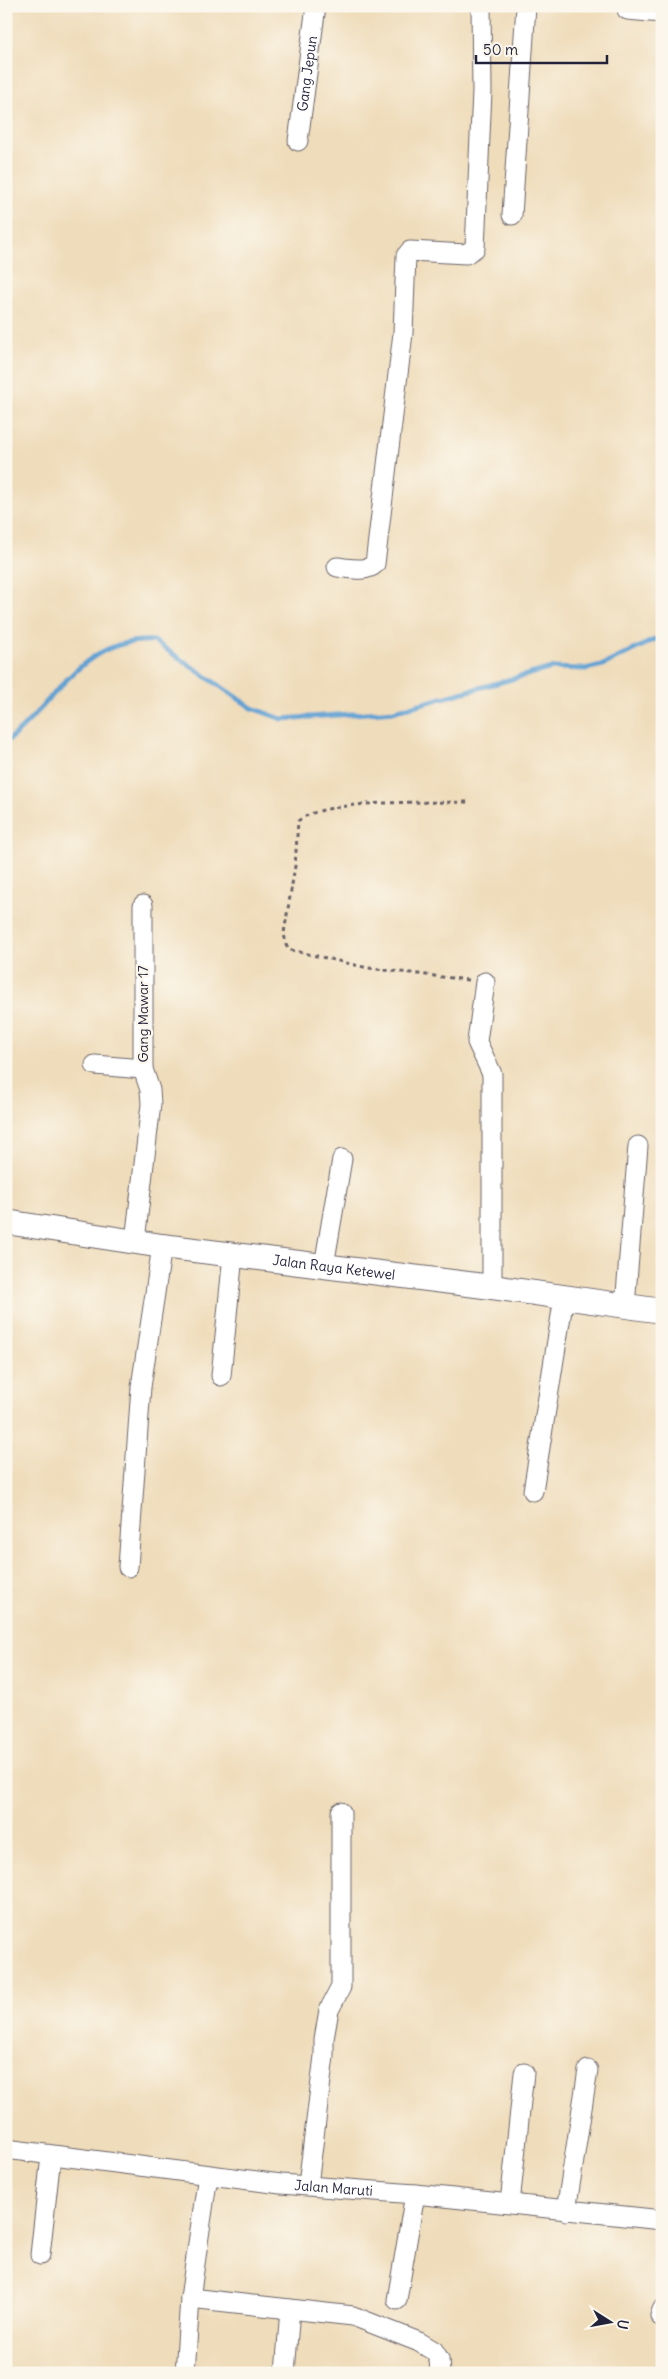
<svg xmlns="http://www.w3.org/2000/svg" width="668" height="2379" font-family="Delius,sans-serif">
	<style>
		.lines { fill: none; stroke-linecap: round; stroke-linejoin: round }
		.stream { stroke: #60a1d3; stroke-width: 5 }
		.minor-casing { stroke: #6a6367; stroke-width: 21 }
		.major-casing { stroke: #6a6367; stroke-width: 26 }
		.path { stroke: #6a6367; stroke-width: 3; stroke-dasharray: 4 4; stroke-linecap: butt }
		.minor { stroke: #fff; stroke-width: 19 }
		.major { stroke: #fff; stroke-width: 24 }
		.labels { text-anchor: middle; stroke-width: 4.5; stroke-linejoin: round; paint-order: stroke }
		.street-label { font-size: 14px; fill: #22223b; stroke: #fbf7ec }
	</style>
	<rect width="100%" height="100%" fill="#fbf7ec"/>
	<filter id="ink" filterUnits="userSpaceOnUse"><feTurbulence type="fractalNoise" baseFrequency=".02" numOctaves="2"/><feDisplacementMap in="SourceGraphic" scale="10" xChannelSelector="R" yChannelSelector="G"/><feConvolveMatrix kernelMatrix="1 2 1 2 8 2 1 2 1" color-interpolation-filters="sRGB"/></filter>
	<filter id="wash" filterUnits="userSpaceOnUse"><feTurbulence type="fractalNoise" baseFrequency=".0096" numOctaves="4" result="noise"/><feDisplacementMap in="SourceGraphic" scale="20" xChannelSelector="R" yChannelSelector="G"/><feGaussianBlur stdDeviation="1.12" result="paint"/><feColorMatrix in="noise" values="0 0 0 0 0 0 0 0 0 0 0 0 0 0 0 0 0 1.4 0 .05"/><feComposite in="paint" operator="in"/></filter>
	<g filter="url(#wash)">
		<rect width="100%" height="100%" fill="#efdcba"/>
		<g class="lines">
			<!-- stream -->
			<path class="stream" d="M 6,742 C 56,704 79,637 154,641 L 252,708 L 282,719 L 395,711 L 552,668 L 585,669 L 603,665 L 662,636"/>
		</g>
	</g>
	<g filter="url(#ink)">
		<g class="lines">
			<!-- minor casing -->
			<g class="minor-casing">
				<g id="minor">
					<path d="M 627,10 L 662,13"/>
					<path id="s1" d="M 298,141 L 316,6"/>
					<path d="M 512,215 L 526,6"/>
					<path d="M 337,567 C 348,568 366,573 375,564 L 403,333 L 406,256 L 410,251 L 466,254 L 475,248 L 482,91 L 481,6"/>
					<path d="M 485,982 L 477,1042 L 492,1074 L 492,1287"/>
					<path d="M 95,1065 L 143,1069"/>
					<path d="M 135,1241 L 151,1104 L 150,1090 L 143,1069 L 143,905"/>
					<path d="M 324,1266 L 342,1159"/>
					<path d="M 625,1306 L 638,1146"/>
					<path d="M 221,1376 L 233,1255"/>
					<path d="M 533,1491 L 564,1297"/>
					<path d="M 128,1567 L 141,1387 L 162,1246"/>
					<path id="s2" d="M 6,2149 L 281,2184 L 415,2194 L 662,2220"/>
					<path d="M 308,2185 L 324,2056 L 324,2039 L 329,2010 L 341,1987 L 341,1812"/>
					<path d="M 510,2203 L 524,2073"/>
					<path d="M 566,2211 L 588,2070"/>
					<path d="M 40,2255 L 51,2156"/>
					<path d="M 190,2298 L 353,2316 L 419,2342 L 434,2351 L 439,2359 L 440,2373"/>
					<path d="M 397,2300 L 415,2194"/>
					<path d="M 660,2316 L 662,2310"/>
					<path d="M 185,2373 L 190,2298 L 208,2175"/>
					<path d="M 285,2373 L 290,2309"/>
				</g>
			</g>
			<!-- major casing -->
			<g class="major-casing">
				<g id="major">
					<path id="s3" d="M 6,1222 L 162,1246 L 492,1287 L 662,1311"/>
				</g>
			</g>
			<!-- path -->
			<path class="path" d="M 468,980 L 368,968 L 291,950 L 286,945 L 284,933 L 295,866 L 298,821 C 324,798 432,803 469,802"/>
			<!-- minor -->
			<use href="#minor" class="minor"/>
			<!-- major -->
			<use href="#major" class="major"/>
		</g>
	</g>
	<g class="labels">
		<!-- street labels -->
		<g class="street-label">
			<text dy="5" stroke="none"><textPath href="#s1" startOffset="68">Gang Jepun</textPath></text>
			<text transform="translate(143 1014) rotate(-90)" y="5">Gang Mawar 17</text>
			<text dy="5" stroke="none"><textPath href="#s3" startOffset="331">Jalan Raya Ketewel</textPath></text>
			<text dy="5" stroke="none"><textPath href="#s2" startOffset="330">Jalan Maruti</textPath></text>
		</g>
	</g>
	<!-- margin -->
	<rect width="668" height="2379" fill="none" stroke="#fbf7ec" stroke-width="25"/>
	<!-- north arrow -->
	<g transform="translate(610 2322) rotate(101)" stroke="#fbf7ec" stroke-width="4" paint-order="stroke">
	<path d="M0-4L9 19L0 12L-9 19Z" fill="#22223b"/>
	<text y="-8" font-size="14" font-weight="bold" text-anchor="middle" fill="#22223b">U</text>
	</g>
	<!-- scale -->
	<path d="M476 55v8h131v-8" fill="none" stroke="#22223b" stroke-width="2.5"/>
	<text x="483" y="55" font-size="15" fill="#22223b" stroke="#fbf7ec" stroke-width="4" paint-order="stroke">50 m</text>
</svg>
